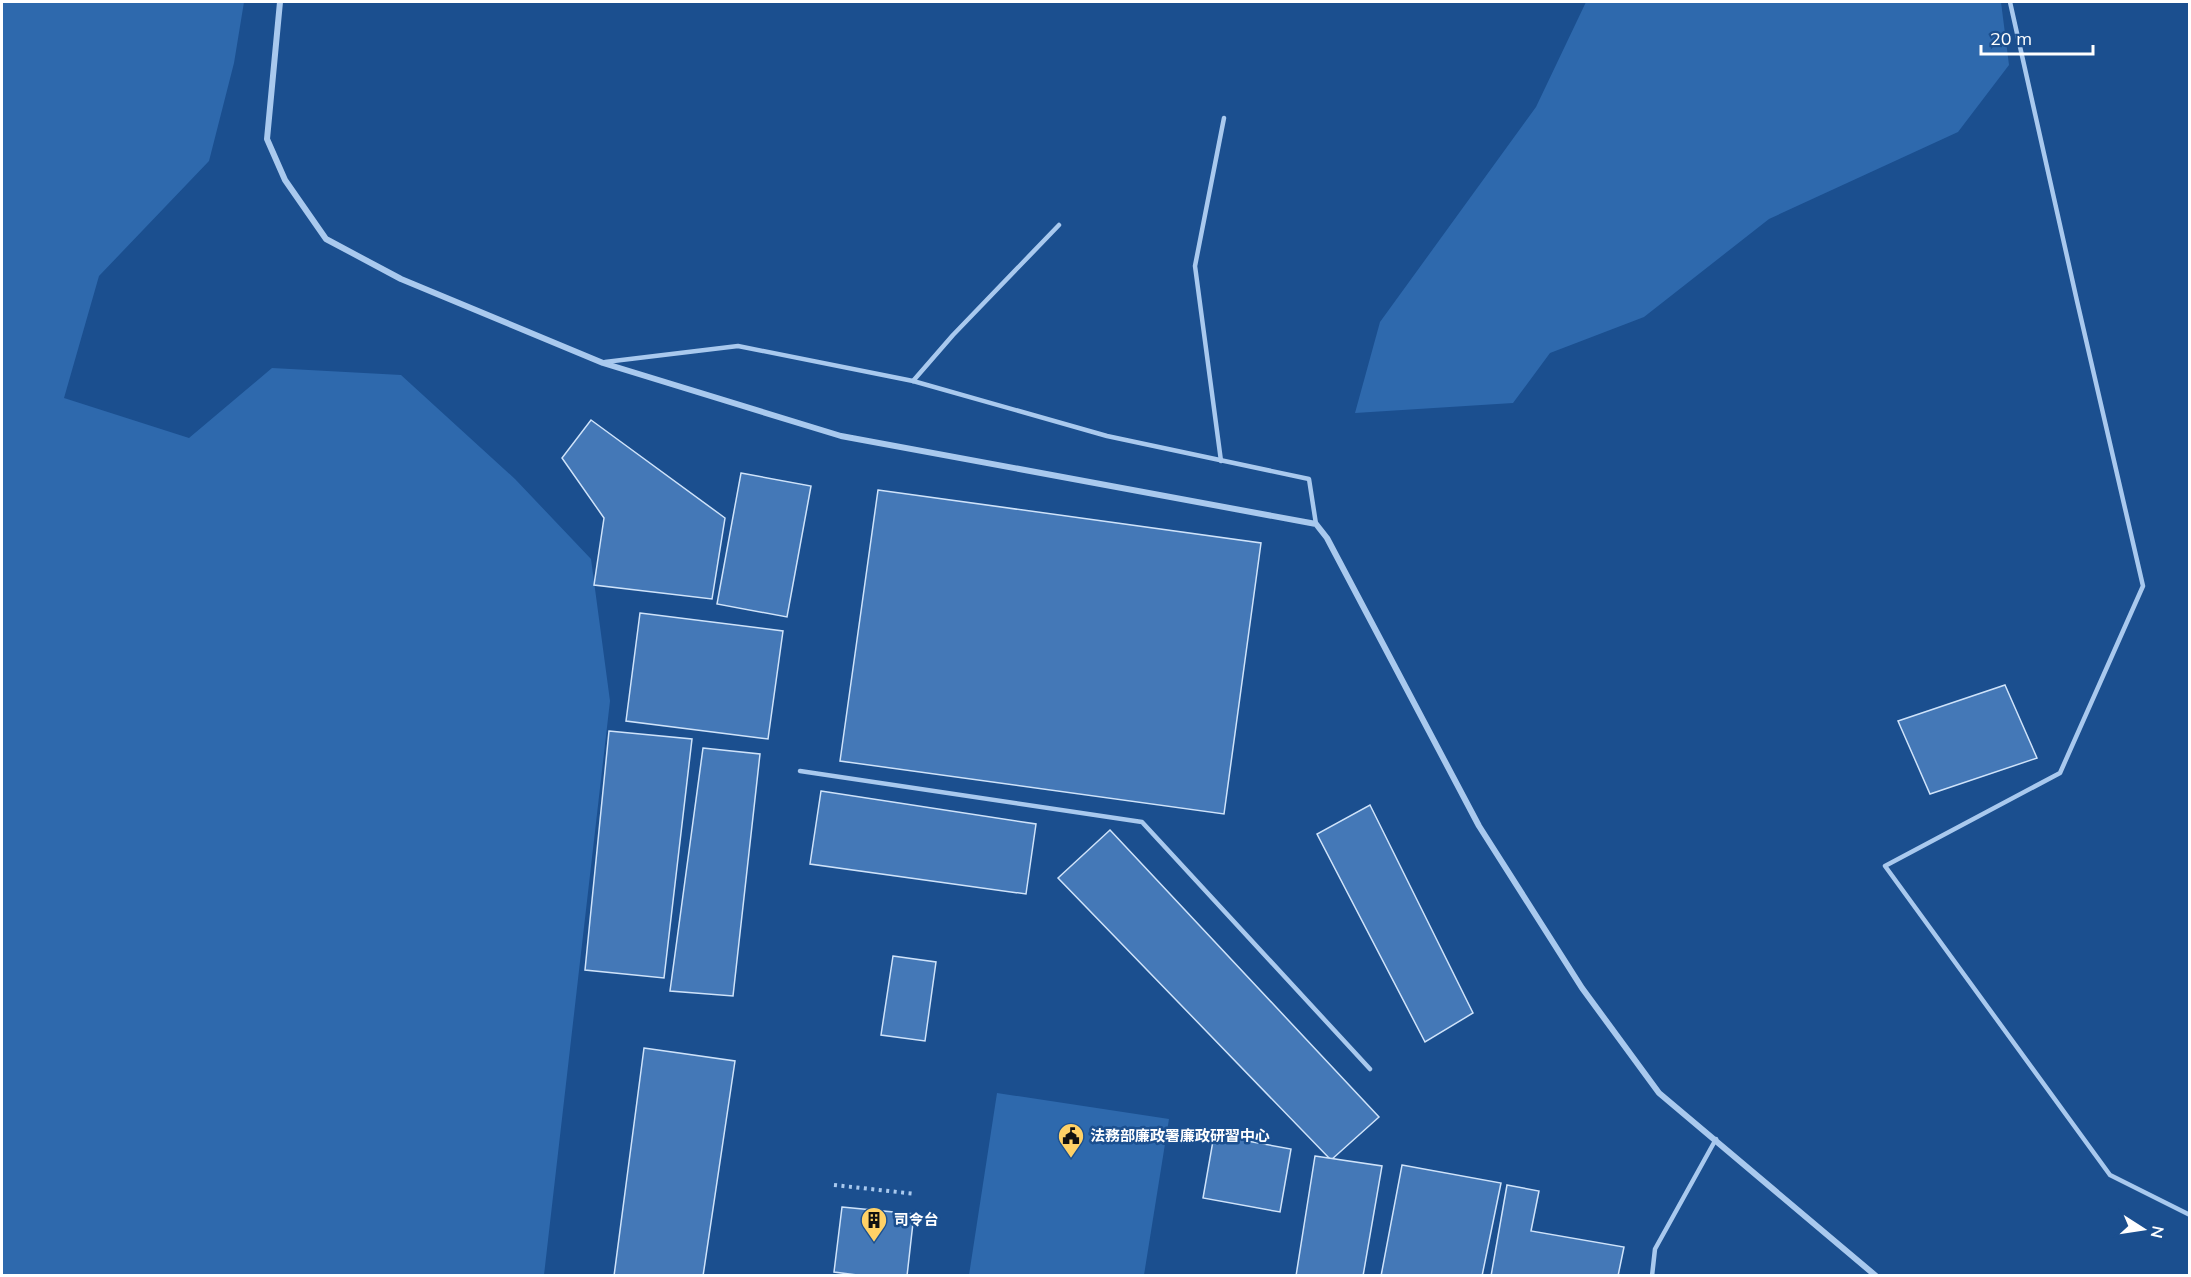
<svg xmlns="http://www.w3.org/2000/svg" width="2191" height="1277" font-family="Mulish,'Noto Sans TC',sans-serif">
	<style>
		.green { fill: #2e69ad }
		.building { fill: #4478b7; stroke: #cfe3fa; stroke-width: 1.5 }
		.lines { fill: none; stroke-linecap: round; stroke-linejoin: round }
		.path { stroke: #a9c9ee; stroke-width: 4; stroke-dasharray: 3 4.5; stroke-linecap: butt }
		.service { stroke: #a9c9ee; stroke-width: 4.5 }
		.minor { stroke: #a9c9ee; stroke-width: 6 }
		.labels { text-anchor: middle; stroke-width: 5; stroke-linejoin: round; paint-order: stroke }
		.poi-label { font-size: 15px; font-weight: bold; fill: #fff; stroke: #1b4f8f; text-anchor: start }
	</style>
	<rect width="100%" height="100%" fill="#1b4f8f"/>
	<!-- green -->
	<g class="green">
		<path d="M 2,2 L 244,2 L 234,63 L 209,161 L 99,276 L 64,398 L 189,438 L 272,368 L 401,375 L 515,479 L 591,559 L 610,701 L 544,1275 L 2,1276 Z"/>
		<path d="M 1586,2 L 2001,2 L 2009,65 L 1958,132 L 1769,219 L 1644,317 L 1550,353 L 1513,403 L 1355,413 L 1380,322 L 1536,107 Z"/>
		<path d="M 997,1093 L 1169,1119 L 1144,1275 L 969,1275 Z"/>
	</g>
	<!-- building -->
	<g class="building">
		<path d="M 591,420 L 725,518 L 712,599 L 594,585 L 604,518 L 562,458 Z"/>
		<path d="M 741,473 L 811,486 L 787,617 L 717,604 Z"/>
		<path d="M 878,490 L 1261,543 L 1224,814 L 840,761 Z"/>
		<path d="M 640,613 L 783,631 L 768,739 L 626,721 Z"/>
		<path d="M 2005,685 L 2037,758 L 1930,794 L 1898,721 Z"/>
		<path d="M 609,731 L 692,739 L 664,978 L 585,970 Z"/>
		<path d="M 703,748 L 760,754 L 733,996 L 670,991 Z"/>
		<path d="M 821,791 L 1036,824 L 1026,894 L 810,864 Z"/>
		<path d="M 1370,805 L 1473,1013 L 1425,1042 L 1317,834 Z"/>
		<path d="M 1110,830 L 1379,1117 L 1331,1160 L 1058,878 Z"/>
		<path d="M 893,956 L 936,962 L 925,1041 L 881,1035 Z"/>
		<path d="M 644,1048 L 735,1061 L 703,1276 L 614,1276 Z"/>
		<path d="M 1214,1135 L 1291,1149 L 1280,1212 L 1203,1198 Z"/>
		<path d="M 1315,1156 L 1382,1166 L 1363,1276 L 1296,1276 Z"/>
		<path d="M 1402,1165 L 1501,1183 L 1482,1276 L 1381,1276 Z"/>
		<path d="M 1507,1185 L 1539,1191 L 1531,1231 L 1624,1247 L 1618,1276 L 1491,1276 Z"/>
		<path d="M 842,1207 L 914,1214 L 907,1276 L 865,1276 L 834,1272 Z"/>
	</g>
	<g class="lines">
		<!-- path -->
		<path class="path" d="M 834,1185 L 916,1194"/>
		<!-- service -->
		<g class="service">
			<path d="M 2010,2 L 2077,301 L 2143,586 L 2060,773 L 1885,866 L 2110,1175 L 2190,1215"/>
			<path d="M 605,362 L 738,346 L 913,381 L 1107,436 L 1309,479 L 1316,524"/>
			<path d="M 913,381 L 953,335 L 1059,225"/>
			<path d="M 1221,461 L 1195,266 L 1224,118"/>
			<path d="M 800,771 L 1142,822 L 1370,1069"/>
			<path d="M 1652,1276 L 1655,1249 L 1716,1139"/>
		</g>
		<!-- minor -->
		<path class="minor" d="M 280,2 L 267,139 L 285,180 L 326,239 L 401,279 L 603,363 L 841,436 L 1316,524 L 1327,538 L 1479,826 L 1582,988 L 1659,1093 L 1876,1276"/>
	</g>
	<!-- icons -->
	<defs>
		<g id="civic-pin" transform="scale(1.35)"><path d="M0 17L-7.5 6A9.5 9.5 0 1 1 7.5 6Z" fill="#ffd166" stroke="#1b4f8f"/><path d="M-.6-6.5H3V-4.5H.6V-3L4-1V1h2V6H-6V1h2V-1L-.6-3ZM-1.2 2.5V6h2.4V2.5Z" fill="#111"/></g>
		<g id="building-pin" transform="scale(1.35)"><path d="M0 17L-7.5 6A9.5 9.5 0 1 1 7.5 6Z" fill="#ffd166" stroke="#1b4f8f"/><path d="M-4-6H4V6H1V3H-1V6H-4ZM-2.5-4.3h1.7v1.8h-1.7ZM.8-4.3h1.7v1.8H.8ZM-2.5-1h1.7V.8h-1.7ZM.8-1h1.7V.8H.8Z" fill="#111"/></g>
	</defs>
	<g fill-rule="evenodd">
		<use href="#civic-pin" x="1071" y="1136"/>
		<use href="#building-pin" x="874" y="1220"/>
	</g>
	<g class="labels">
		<!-- poi labels -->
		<g class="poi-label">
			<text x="1090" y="1141">法務部廉政署廉政研習中心</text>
			<text x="894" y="1225">司令台</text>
		</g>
	</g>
	<!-- border -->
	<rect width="2191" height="1277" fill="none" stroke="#ffffff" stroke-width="6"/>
	<!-- north arrow -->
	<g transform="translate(2143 1229) rotate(102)" stroke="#1b4f8f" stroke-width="4.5" paint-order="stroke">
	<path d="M0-4.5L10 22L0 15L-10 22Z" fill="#ffffff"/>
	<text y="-9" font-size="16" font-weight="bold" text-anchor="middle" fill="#ffffff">N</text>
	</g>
	<!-- scale -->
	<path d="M1981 45v9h112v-9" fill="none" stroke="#ffffff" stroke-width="3"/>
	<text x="1990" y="45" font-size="18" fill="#ffffff" stroke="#1b4f8f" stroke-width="4.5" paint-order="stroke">20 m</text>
</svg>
